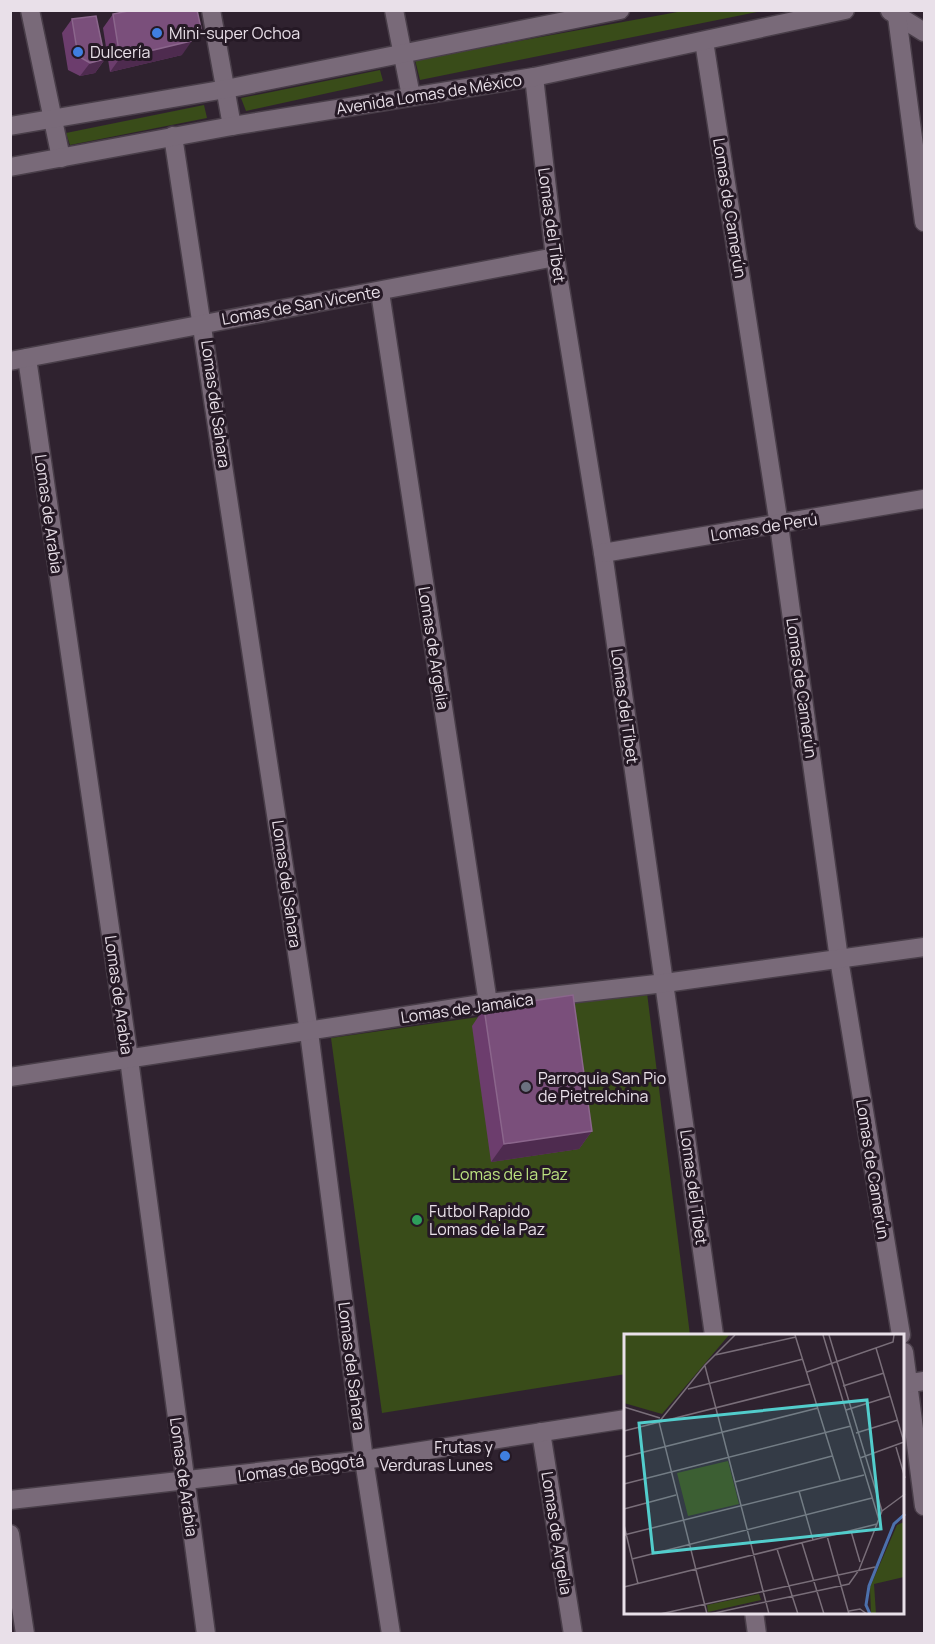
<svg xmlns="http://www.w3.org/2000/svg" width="935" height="1644" font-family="Manrope,sans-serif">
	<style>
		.green { fill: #394c19 }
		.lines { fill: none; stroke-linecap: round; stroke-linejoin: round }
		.minor-casing { stroke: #493e49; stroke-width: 21 }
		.minor { stroke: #796a79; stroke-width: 18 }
		.wall { fill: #6c3d6d }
		.shaded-wall { fill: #4e2b4f }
		.building { fill: #7a4f7b; stroke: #8b668c; stroke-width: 1.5 }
		.shop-dot { fill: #3f7fe0; stroke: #251925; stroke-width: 2 }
		.worship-dot { fill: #6b7280; stroke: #251925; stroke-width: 2 }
		.leisure-dot { fill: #2e9e5b; stroke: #251925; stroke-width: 2 }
		.labels { text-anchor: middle; stroke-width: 6; stroke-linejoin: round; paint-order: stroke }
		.poi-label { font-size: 16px; fill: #e9e0e9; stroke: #251925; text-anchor: start }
		.street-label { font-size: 16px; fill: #e9e0e9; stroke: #251925 }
		.park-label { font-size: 16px; fill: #bbe280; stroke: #251925 }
		.inset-river { fill: none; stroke: #4c70ac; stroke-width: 3 }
		.inset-road { fill: none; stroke: #796e79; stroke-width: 1.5 }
		.view { fill: #52cdcc; fill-opacity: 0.15; stroke: #52cdcc; stroke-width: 3 }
		.inset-edge { fill: none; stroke: #e9e0e9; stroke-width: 3 }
	</style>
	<rect width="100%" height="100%" fill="#2f222f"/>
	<!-- green -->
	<g class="green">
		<path d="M 683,11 L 762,11 L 420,80 L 415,60 Z"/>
		<path d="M 380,70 L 383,81 L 246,111 L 241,98 Z"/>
		<path d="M 204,105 L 207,118 L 70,145 L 66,133 Z"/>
		<path d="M 647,993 L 690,1335 L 626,1335 L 626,1374 L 382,1413 L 331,1038 Z"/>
	</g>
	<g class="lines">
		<!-- minor casing -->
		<g class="minor-casing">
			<g id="minor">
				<path d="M 30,10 L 61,158"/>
				<path d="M 211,10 L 232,126"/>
				<path d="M 394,10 L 411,96"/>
				<path d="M 890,11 L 924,32"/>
				<path d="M 897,16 L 924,222"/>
				<path d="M 704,41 L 779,525 L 839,959 L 901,1335"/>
				<path d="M 534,77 L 555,257 L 603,553 L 714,1335"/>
				<path d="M 10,126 L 226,89 L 620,10"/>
				<path d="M 173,136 L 309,1032 L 364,1460 L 391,1634"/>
				<path d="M 10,167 L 232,126 L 534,77 L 845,10"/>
				<path d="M 380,292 L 488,1003"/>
				<path d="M 27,358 L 129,1059 L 206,1634"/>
				<path d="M 10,361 L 555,257"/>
				<path d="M 603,553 L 924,499"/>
				<path d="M 10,1077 L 488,1003 L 665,983 L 924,947"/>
				<path d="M 904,1352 L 924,1506"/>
				<path d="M 904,1384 L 924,1381"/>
				<path d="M 541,1432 L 573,1634"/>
				<path d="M 10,1500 L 364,1460 L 626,1419"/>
				<path d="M 10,1534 L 25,1634"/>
				<path d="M 754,1612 L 757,1634"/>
			</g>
		</g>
		<!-- minor -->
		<use href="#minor" class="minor"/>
	</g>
	<!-- wall -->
	<g class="wall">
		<path d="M 113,14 L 182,55 L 110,72 L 103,28 Z"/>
		<path d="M 72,19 L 105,59 L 95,73 L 80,76 L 68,70 L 62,33 Z"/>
		<path d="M 484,1008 L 592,1131 L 579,1149 L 491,1162 L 472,1026 Z"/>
	</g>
	<!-- shaded-wall -->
	<g class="shaded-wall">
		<path d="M 201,28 L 182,55 L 110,72 L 120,58 Z"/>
		<path d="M 105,59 L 95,73 L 80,76 L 90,63 Z"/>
		<path d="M 592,1131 L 579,1149 L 491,1162 L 504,1144 Z"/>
	</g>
	<!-- building -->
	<g class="building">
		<path d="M 133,10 L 197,10 L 201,28 L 191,41 L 120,58 L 113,14 Z"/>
		<path d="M 96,16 L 105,59 L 90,63 L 78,56 L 72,19 Z"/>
		<path d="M 573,995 L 592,1131 L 504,1144 L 484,1008 Z"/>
	</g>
	<!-- markers -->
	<g class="shop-dot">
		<circle cx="157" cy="33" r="6"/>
		<circle cx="78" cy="52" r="6"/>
		<circle cx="505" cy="1456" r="6"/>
	</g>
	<circle class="worship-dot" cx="526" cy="1087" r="6"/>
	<circle class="leisure-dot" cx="417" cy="1220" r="6"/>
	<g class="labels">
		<!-- poi labels -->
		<g class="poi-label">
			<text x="169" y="39">Mini-super Ochoa</text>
			<text x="90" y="58">Dulcería</text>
			<text x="538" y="1084">Parroquia San Pio<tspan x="538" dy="18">de Pietrelchina</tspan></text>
			<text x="429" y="1217">Futbol Rapido<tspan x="429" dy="18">Lomas de la Paz</tspan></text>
			<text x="493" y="1453" text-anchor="end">Frutas y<tspan x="493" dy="18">Verduras Lunes</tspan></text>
		</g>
		<!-- street labels -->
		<g class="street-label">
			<text transform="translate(429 94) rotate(-9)" y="6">Avenida Lomas de México</text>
			<text transform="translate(730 208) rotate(81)" y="6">Lomas de Camerún</text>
			<text transform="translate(552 225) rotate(82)" y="6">Lomas del Tíbet</text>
			<text transform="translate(301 305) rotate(-10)" y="6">Lomas de San Vicente</text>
			<text transform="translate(216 404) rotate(82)" y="6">Lomas del Sahara</text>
			<text transform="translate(49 514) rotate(82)" y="6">Lomas de Arabia</text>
			<text transform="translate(764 527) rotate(-9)" y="6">Lomas de Perú</text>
			<text transform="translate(434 648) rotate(81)" y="6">Lomas de Argelia</text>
			<text transform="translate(802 688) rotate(82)" y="6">Lomas de Camerún</text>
			<text transform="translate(625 706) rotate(82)" y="6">Lomas del Tíbet</text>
			<text transform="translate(287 884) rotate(82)" y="6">Lomas del Sahara</text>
			<text transform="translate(119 995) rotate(82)" y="6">Lomas de Arabia</text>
			<text transform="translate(467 1008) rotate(-8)" y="6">Lomas de Jamaica</text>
			<text transform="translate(873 1169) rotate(81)" y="6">Lomas de Camerún</text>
			<text transform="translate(694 1187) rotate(82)" y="6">Lomas del Tíbet</text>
			<text transform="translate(352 1366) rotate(83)" y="6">Lomas del Sahara</text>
			<text transform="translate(301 1468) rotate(-7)" y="6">Lomas de Bogotá</text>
			<text transform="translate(184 1477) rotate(82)" y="6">Lomas de Arabia</text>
			<text transform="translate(557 1533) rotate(81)" y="6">Lomas de Argelia</text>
		</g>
		<!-- park labels -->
		<g class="park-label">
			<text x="510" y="1180">Lomas de la Paz</text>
		</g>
	</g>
	<!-- overview -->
	<g transform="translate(624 1334)">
		<rect width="280" height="280" fill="#2f222f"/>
		<path d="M 0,1 L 105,1 L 38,80 L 0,69 ZM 104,127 L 115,170 L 64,182 L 53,139 ZM 280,188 L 280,243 L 250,250 L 252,280 L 247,280 L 246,253 L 273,191 ZM 135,260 L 137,266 L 84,278 L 83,271 Z" fill="#394c19"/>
		<path class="inset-river" d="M 246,280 L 242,271 L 245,252 L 270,190 L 281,180"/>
		<path class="inset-road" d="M 171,1 L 216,146M 199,1 L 255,186M 91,21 L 172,3M 81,32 L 145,280M 183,38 L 269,8 L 270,1M 219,52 L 260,39M 64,55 L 179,25M 0,73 L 36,84M 222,76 L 267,62M 0,97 L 186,50M 232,99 L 274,86M 272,113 L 281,144M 0,123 L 194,74M 236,124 L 280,108 L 252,14M 111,148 L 208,122M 0,150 L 227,92M 175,157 L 189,206M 0,175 L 52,161M 258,177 L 281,160M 0,191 L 14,250M 227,197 L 236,228M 0,201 L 240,141M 203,202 L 225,280M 178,209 L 200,280M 153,215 L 174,280M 8,225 L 248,164M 0,253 L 253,190M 225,277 L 236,275 L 243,280M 36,280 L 251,233M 83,280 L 35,88 L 81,31 L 111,1M 86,280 L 225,250 L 235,236 L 258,177 L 205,1"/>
		<path class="view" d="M 243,66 L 257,195 L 29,219 L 15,89 Z"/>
		<rect width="280" height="280" class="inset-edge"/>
	</g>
	<!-- border -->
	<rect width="935" height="1644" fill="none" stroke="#e9e0e9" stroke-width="24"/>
</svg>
